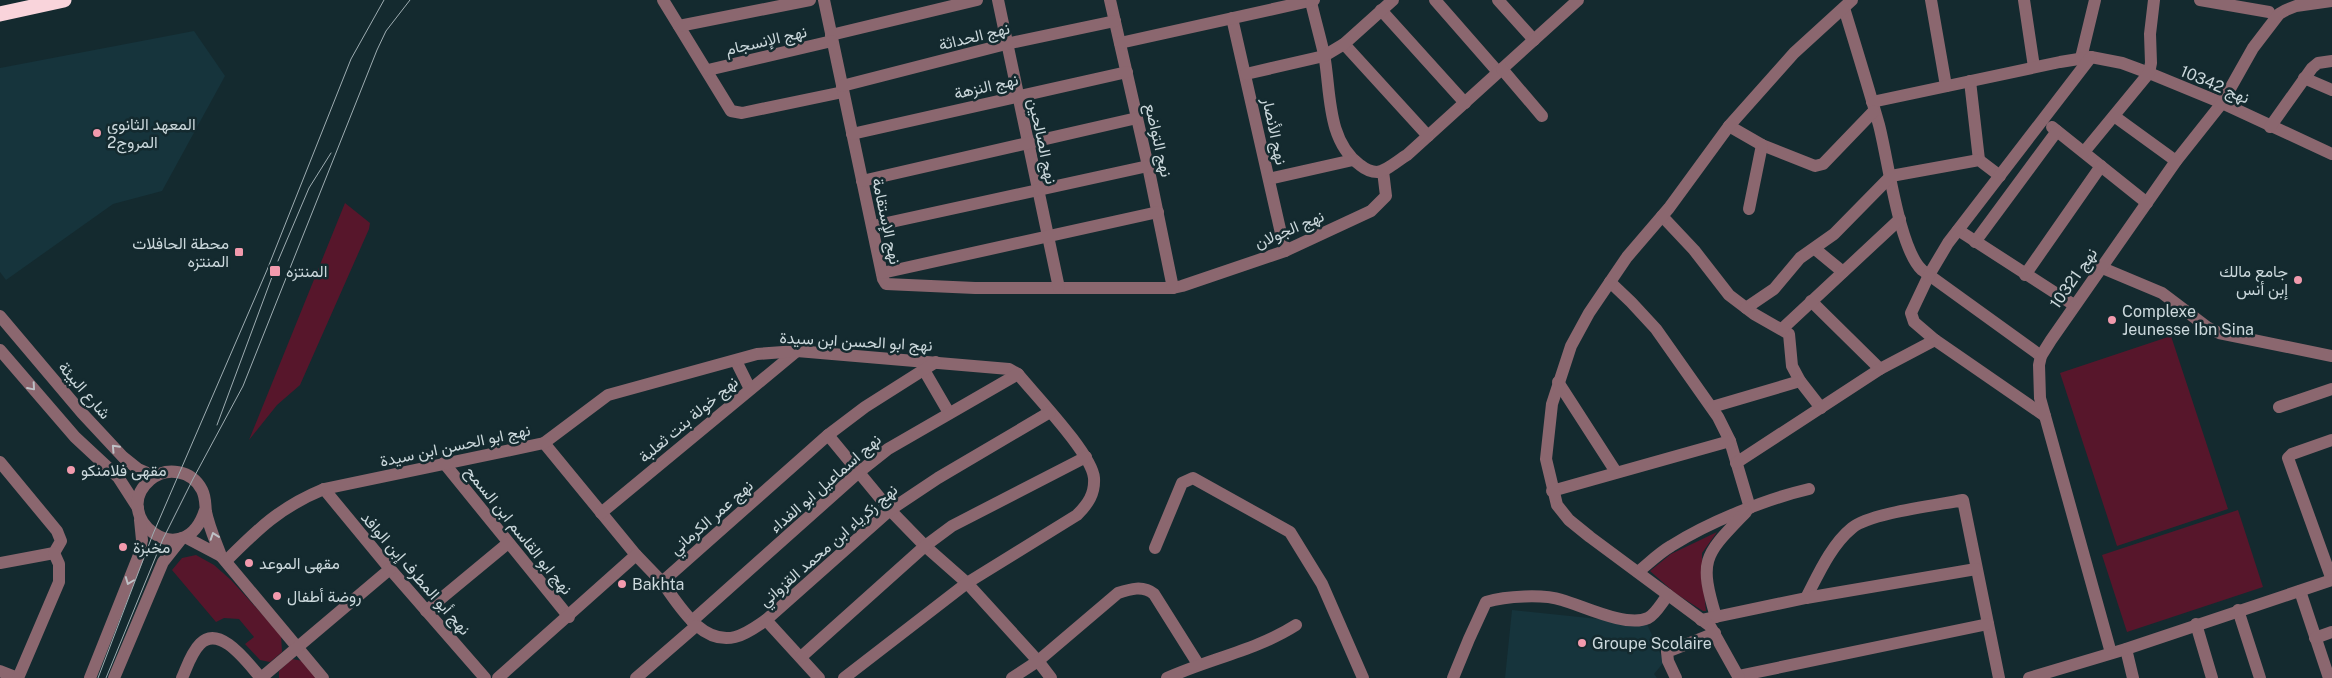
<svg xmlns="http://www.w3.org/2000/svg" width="2332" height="678" font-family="'Public Sans',Vazirmatn,sans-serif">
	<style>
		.built { fill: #16343c }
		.green { fill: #57162b }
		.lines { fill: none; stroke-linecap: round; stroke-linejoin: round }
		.minor { stroke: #8b676f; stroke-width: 12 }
		.highway { stroke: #f9d4db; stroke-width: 15 }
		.tram { stroke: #9eadb2; stroke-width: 1 }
		.oneway { stroke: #bec1c6 }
		.poi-dot { fill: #f29aad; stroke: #142a2f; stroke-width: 2 }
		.labels { text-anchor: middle; stroke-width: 5; stroke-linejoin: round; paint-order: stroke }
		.street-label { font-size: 16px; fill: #cbd8dc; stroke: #142a2f }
		.poi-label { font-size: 16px; fill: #cbd8dc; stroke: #142a2f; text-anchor: start }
	</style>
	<rect width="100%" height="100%" fill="#142a2f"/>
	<!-- built -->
	<g class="built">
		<path d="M 194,31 L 225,76 L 162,191 L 113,204 L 6,280 L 0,272 L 0,68 Z"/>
		<path d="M 1512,610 L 1647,624 L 1664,662 L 1654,674 L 1657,678 L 1505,678 Z"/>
	</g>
	<!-- green -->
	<g class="green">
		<path d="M 345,203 L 370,223 L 369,229 L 300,385 L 277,405 L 249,440 Z"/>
		<path d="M 2171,336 L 2228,509 L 2117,546 L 2060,373 Z"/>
		<path d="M 2238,510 L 2263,587 L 2127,632 L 2102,555 Z"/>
		<path d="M 1717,532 L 1702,553 L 1702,573 L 1706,611 L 1703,611 L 1675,593 L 1650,571 L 1671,554 Z"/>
		<path d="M 196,555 L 214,565 L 231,580 L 281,635 L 282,652 L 270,662 L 260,660 L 245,644 L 254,637 L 239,619 L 224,618 L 216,622 L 172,570 L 182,558 Z"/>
		<path d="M 292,659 L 303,661 L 317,678 L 279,678 L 279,671 Z"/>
	</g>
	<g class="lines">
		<!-- minor -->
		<g class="minor">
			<path d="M 663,0 L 731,111 L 742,113 L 843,92"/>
			<path d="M 824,0 L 883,279 L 886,284 L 975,288 L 1173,288 L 1182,286 L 1285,251 L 1371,211 L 1386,196 L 1383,171"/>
			<path d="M 998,0 L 1059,288"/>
			<path d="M 1110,0 L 1148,166 L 1173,288"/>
			<path d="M 1435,0 L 1498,72"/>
			<path d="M 1498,0 L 1534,40"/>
			<path d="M 1931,0 L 1946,86"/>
			<path d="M 2024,0 L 2034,67"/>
			<path d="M 2200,0 L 2269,12"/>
			<path d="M 1311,2 C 1315,19 1320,37 1324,54 C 1331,91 1326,140 1360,165 C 1365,169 1370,172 1377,172 C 1387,171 1398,160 1407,155 L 1578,0"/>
			<path d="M 1844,8 C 1856,47 1868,86 1879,125 C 1888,159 1899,249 1922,270 L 2041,356"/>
			<path d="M 1381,10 L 1465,103"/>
			<path d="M 1232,18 L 1285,251"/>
			<path d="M 679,26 L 810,0"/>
			<path d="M 831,35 L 977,0"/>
			<path d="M 1120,43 L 1314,0"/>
			<path d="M 1344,44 L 1428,136"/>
			<path d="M 2081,58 L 2095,0"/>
			<path d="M 1502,69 L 1542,116"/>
			<path d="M 708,70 L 832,41"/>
			<path d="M 1246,74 L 1324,56 L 1344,44 L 1393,0"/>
			<path d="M 2304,78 L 2332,90"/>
			<path d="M 1970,81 L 1979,160"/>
			<path d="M 842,86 L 1006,44 L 1115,21"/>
			<path d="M 1872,102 L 2060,62 L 2091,57 L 2122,63 L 2149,73 L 2222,103 L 2332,154"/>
			<path d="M 2114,116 L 2176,161"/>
			<path d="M 1729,126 L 1762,145 L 1815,166 L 1823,164 L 1874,111"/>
			<path d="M 2052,127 L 2147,203"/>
			<path d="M 2270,127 L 2312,68 L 2318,63 L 2332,61"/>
			<path d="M 852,134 L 1127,72"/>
			<path d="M 2084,152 L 2149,73 L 2151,63 L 2150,34 L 2154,0"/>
			<path d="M 1269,179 L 1353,160"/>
			<path d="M 862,181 L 1137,118"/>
			<path d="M 1749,209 L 1762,145"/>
			<path d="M 1662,216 L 1694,250 L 1729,295 L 1754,314 L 1789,334 L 1792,366 L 1800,381 L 1821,408"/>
			<path d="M 873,226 L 1148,166"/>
			<path d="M 1958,230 L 2074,305"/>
			<path d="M 1975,242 L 2057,131"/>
			<path d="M 1815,249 L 1843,272"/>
			<path d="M 2100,267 L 2162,293 L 2207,327 L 2219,333 L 2332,356"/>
			<path d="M 882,273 L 1158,212"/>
			<path d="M 2025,275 L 2101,166"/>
			<path d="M 1610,282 L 1631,302 L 1656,329 L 1718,417 L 1730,441 L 1750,508"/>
			<path d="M 1811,301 L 1880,369"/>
			<path d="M 1746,308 L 1774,289 L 1800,258 L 1834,234 L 1891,176 L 1979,160 L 2000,176"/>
			<path d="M 0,316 L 82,413 L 123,457 L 138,469 L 154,476"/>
			<path d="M 1782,329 L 1900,219"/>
			<path d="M 0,350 L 75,437 L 118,477 L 138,508"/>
			<path d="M 736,361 L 750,389"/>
			<path d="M 924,370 L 949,413"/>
			<path d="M 1558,382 L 1616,472"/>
			<path d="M 1712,407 L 1800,381"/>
			<path d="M 2279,407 L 2332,389"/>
			<path d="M 2045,416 L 1935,340 L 1914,322 L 1911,313 L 1929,275 L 1948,243 L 2091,57"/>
			<path d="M 828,435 L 890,510 L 925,546 L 967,583 L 1038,661 L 1051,678"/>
			<path d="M 544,443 L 636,555"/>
			<path d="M 0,462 L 57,531 L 61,541 L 54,553 L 0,563"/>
			<path d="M 444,463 L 569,617"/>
			<path d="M 1736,463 L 1880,369 L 1935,340"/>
			<path d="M 324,489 L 390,569 L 485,678"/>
			<path d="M 1552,491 L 1730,441"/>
			<path d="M 601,513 L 797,351"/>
			<path d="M 185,537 L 221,556 C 216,542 209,527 206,512 C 205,505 206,498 202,490 C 192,470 166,466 150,480 C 108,516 184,576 205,510"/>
			<path d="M 1155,548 L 1182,483 L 1193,478 L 1290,532 L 1322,584 L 1363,678"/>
			<path d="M 221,556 L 323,678"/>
			<path d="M 226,561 C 258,529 280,507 324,489 L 544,443 L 608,395 L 757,354 L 797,351 L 1009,369 L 1018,374 C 1035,395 1092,454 1094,478 C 1095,494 1088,504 1077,515 L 967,583 L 844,678"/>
			<path d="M 1638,572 C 1649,563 1659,553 1671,546 C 1709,522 1766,499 1809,489"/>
			<path d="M 2332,580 L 2288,458 L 2292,454 L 2332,440"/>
			<path d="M 662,582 C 679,605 701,645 735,637 C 747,634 757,626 766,620 L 890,510 L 938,478 L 1050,412"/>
			<path d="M 2300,591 L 2329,678"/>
			<path d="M 1806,598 C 1818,575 1831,545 1852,528 C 1870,513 1938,505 1963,500 L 1999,678"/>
			<path d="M 2238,610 L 2260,678"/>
			<path d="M 426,611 L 508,543"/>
			<path d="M 1716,617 C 1698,558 1705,555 1746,512"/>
			<path d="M 766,620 L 819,678"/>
			<path d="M 1701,620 L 1806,598 L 1976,569"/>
			<path d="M 692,621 L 859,472 L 888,449 L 1018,374"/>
			<path d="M 2196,624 L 2212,678"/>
			<path d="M 2315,638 L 2332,632"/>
			<path d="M 2126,649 L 2133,678"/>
			<path d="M 2111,653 L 2040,398 L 2039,365 L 2041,356 L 2051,340 L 2176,161 L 2222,103 L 2253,48 L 2279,14 L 2286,10 L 2296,6 L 2332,1"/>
			<path d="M 801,657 L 925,546 L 952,526 L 1086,457"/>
			<path d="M 0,671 L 18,678"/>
			<path d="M 1738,676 L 1988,624"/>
			<path d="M 18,678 L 59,582 L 59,564 L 54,553"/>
			<path d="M 90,678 L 139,555 L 142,540 L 140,520"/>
			<path d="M 114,678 L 163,562 L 182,538"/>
			<path d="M 182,678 C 187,667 191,653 200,644 C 220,623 249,665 261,678"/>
			<path d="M 261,678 L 390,569"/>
			<path d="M 498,678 L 636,555 L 662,582 L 828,435 L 865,407 L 936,362"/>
			<path d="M 636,678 L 696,626"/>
			<path d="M 1012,678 L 1038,661 L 1118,593 C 1130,589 1143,585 1154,594 L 1198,664"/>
			<path d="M 1167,678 C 1209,659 1257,650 1296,625"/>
			<path d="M 1453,678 L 1469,639 L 1486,602 C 1506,596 1543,594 1562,600 C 1583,606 1627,628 1648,618 C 1656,614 1662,602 1668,595"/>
			<path d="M 1676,678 L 1668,661 L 1667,652 L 1715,633"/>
			<path d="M 1739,678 L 1710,626 L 1590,537 L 1569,520 L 1557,505 L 1546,459 L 1552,404 L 1571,346 L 1589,313 L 1627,257 L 1669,208 L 1729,126 L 1794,53 L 1852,0"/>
			<path d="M 2029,678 L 2126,649 L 2332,580"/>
		</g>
		<!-- highway -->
		<path class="highway" d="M 0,14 L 64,0"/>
		<!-- tram -->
		<g class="tram">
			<path d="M 278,261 L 309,188 L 331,153"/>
			<path d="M 217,425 L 272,277"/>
			<path d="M 98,678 L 153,534 L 267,270 L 351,59 L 384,0"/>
			<path d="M 106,678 L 163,539 L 193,479 L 243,386 L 377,50 L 386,31 L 410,0"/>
		</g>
	</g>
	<!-- one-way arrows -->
	<defs><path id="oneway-chevron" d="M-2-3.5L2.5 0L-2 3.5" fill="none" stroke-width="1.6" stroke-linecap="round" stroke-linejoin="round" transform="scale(1.25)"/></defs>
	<g class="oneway">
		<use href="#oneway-chevron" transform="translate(32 387) rotate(49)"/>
		<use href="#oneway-chevron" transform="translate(115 448) rotate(-133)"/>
		<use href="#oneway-chevron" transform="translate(214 536) rotate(-109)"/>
		<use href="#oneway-chevron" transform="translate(129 581) rotate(111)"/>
	</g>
	<!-- markers -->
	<g class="poi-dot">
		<circle cx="97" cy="133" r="5"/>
		<rect x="234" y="247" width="10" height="10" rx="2.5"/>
		<rect x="269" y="265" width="12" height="12" rx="2.5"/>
		<circle cx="2298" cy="280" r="5"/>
		<circle cx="2112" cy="320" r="5"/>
		<circle cx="71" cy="470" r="5"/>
		<circle cx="123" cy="547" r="5"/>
		<circle cx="249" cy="563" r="5"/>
		<circle cx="622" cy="584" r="5"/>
		<circle cx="277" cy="596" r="5"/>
		<circle cx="1582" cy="643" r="5"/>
	</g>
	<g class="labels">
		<!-- street labels -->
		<g class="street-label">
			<text transform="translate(974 36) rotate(-14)" y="6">نهج الحداثة</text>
			<text transform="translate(766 40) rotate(-13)" y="6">نهج الإنسجام</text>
			<text transform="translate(2215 84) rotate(23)" y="6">نهج 10342</text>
			<text transform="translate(986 86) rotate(-13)" y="6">نهج النزهة</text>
			<text transform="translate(1275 131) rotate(78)" y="6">نهج الأنصار</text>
			<text transform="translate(1159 140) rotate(77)" y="6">نهج التواضع</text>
			<text transform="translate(1043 141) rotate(78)" y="6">نهج الصالحين</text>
			<text transform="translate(887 221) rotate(78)" y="6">نهج الإستقامة</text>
			<text transform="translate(1289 229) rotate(-23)" y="6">نهج الجولان</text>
			<text transform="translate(2073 278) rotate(-55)" y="6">نهج 10321</text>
			<text transform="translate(856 341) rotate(3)" y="6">نهج ابو الحسن ابن سيدة</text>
			<text transform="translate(85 390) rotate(49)" y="6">شارع البيئة</text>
			<text transform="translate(688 419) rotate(-40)" y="6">نهج خولة بنت ثعلبة</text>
			<text transform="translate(455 445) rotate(-12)" y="6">نهج ابو الحسن ابن سيدة</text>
			<text transform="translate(825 483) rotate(-41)" y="6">نهج اسماعيل ابو الفداء</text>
			<text transform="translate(711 517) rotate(-41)" y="6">نهج عمر الكرماني</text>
			<text transform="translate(519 530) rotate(51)" y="6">نهج ابو القاسم ابن السمح</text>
			<text transform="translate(828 545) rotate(-41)" y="6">نهج زكرياء ابن محمد القزواني</text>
			<text transform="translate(416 573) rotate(49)" y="6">نهج أبو المطرف إبن الوافد</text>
		</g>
		<!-- poi labels -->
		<g class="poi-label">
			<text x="107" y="130">المعهد الثانوي<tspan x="107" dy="18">المروج2</tspan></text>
			<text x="229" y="249" text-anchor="end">محطة الحافلات<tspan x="229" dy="18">المنتزه</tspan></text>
			<text x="286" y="277">المنتزه</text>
			<text x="2288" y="277" text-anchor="end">جامع مالك<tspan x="2288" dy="18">إبن أنس</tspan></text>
			<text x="2122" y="317">Complexe<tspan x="2122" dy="18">Jeunesse Ibn Sina</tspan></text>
			<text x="81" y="476">مقهى فلامنكو</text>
			<text x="133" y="553">مخبزة</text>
			<text x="259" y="569">مقهى الموعد</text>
			<text x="632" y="590">Bakhta</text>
			<text x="287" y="602">روضة أطفال</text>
			<text x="1592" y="649">Groupe Scolaire</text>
		</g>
	</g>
</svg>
